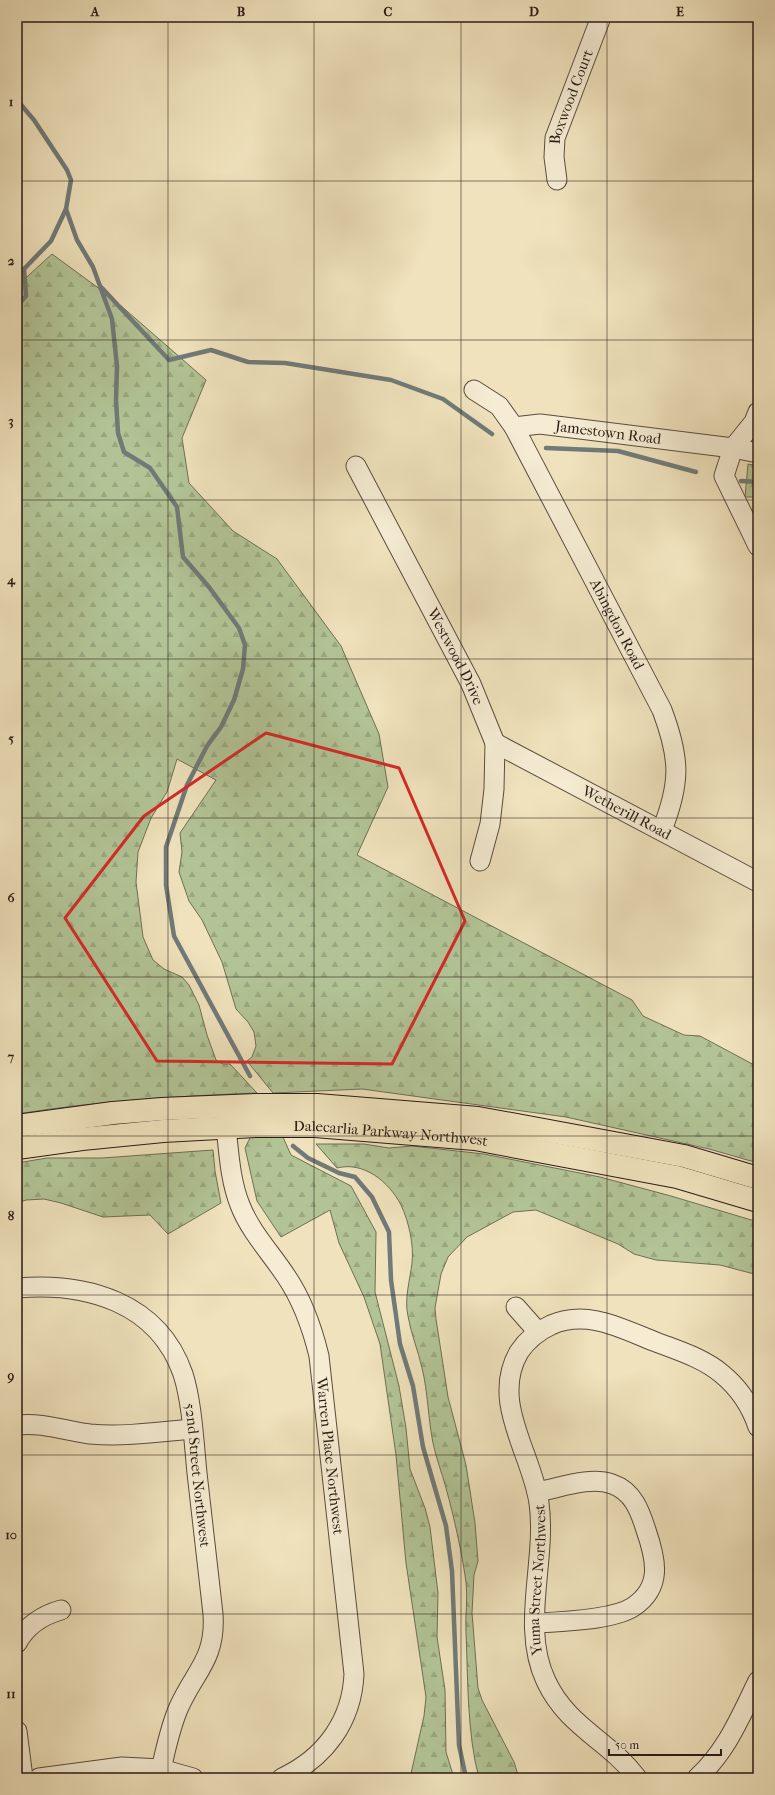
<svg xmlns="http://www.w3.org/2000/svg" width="775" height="1795" font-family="'IM FELL French Canon',serif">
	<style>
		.forest { fill: url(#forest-firs); stroke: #6e6f55 }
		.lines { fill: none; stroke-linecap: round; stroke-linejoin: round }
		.stream { stroke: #707a79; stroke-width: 4.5 }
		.minor-casing { stroke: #5a4c3e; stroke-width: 21 }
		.major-casing { stroke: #291a14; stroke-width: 24 }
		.minor { stroke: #f5ecd3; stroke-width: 19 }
		.major { stroke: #efe2bc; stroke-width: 22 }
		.marked { fill: none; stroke: #d62828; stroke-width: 3; stroke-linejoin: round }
		.grid { fill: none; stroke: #291a14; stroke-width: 1; stroke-opacity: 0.55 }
		.labels { text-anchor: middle; stroke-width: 3.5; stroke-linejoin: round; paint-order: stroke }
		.street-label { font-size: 15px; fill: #291a14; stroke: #f5ecd3 }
		.neatline { fill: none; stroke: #291a14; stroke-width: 1.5 }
		.grid-label { font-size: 13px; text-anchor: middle; font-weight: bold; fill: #291a14 }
	</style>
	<defs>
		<pattern id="forest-firs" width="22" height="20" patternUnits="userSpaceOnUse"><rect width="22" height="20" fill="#b2c496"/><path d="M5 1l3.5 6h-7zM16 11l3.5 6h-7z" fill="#99a880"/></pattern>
	</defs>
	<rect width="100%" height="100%" fill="#efe2bc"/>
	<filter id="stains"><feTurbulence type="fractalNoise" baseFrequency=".005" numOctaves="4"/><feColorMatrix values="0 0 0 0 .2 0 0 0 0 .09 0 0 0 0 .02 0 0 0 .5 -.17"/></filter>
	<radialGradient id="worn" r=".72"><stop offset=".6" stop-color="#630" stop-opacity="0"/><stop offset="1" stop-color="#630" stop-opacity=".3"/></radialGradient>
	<!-- forest -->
	<g class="forest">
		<path d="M 52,254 L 112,298 L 206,380 L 182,438 L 189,483 L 233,531 L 277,559 L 341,646 L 379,734 L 388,787 L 357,855 L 632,1000 L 643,1016 L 684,1035 L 700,1036 L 758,1067 L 758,1163 L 709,1149 L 566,1117 L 362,1089 L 273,1093 L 247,1061 L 252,1057 L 256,1046 L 254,1032 L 248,1022 L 236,1009 L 222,962 L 202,920 L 189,901 L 179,872 L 182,852 L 180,833 L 216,780 L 177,759 L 167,792 L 151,818 L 138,852 L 136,882 L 143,937 L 153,960 L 164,969 L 182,977 L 189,985 L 199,1005 L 207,1035 L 216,1060 L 223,1064 L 230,1064 L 257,1093 C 177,1096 97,1101 17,1114 L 17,286 Z"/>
		<path d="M 748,464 L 758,466 L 758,497 L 745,497 Z"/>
		<path d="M 252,1134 L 282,1135 L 291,1155 L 351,1186 L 376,1232 L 375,1292 L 399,1386 L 406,1428 L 410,1469 L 425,1508 L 430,1527 L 438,1593 L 437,1637 L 445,1690 L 446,1752 L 454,1778 L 410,1778 L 424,1716 L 426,1697 L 406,1563 L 396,1455 L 380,1344 L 364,1297 L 339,1243 L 330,1210 L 281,1237 L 257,1201 L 245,1148 Z"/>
		<path d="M 316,1144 L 364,1144 L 389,1148 L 412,1146 L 484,1154 L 600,1177 L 671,1196 L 758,1222 L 758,1275 L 720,1265 L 656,1260 L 634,1254 L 618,1244 L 536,1210 L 513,1212 L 467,1237 L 448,1257 L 441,1274 L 435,1308 L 436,1319 L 448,1397 L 466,1465 L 475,1523 L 478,1561 L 474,1575 L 472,1613 L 478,1688 L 482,1700 L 514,1762 L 519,1778 L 479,1778 C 467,1734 468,1679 466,1632 C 465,1616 468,1599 466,1582 C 462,1553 454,1517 446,1488 C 442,1473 436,1458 433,1443 C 428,1418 428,1392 422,1368 C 418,1350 411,1334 408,1316 C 404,1299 410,1280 412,1263 C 414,1245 409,1222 401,1205 C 389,1182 364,1161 337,1168 Z"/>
		<path d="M 213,1150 L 215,1171 L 221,1203 L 168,1234 L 150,1215 L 103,1217 L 61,1203 L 44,1199 L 26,1200 L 17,1203 L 17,1163 L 47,1158 L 102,1158 Z"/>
	</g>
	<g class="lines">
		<!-- stream -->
		<g class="stream">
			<path d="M 17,100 L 34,120 L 67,170 L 71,180 L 66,209 L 77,240 L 93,267 L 112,319 L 117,366 L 116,400 L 118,433 L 124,452 L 150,468 L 177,507 L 183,557 L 209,587 L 239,628 L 245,645 L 243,669 L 234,700 L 221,727 L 207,746 L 187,785 L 166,847 L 166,885 L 174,936 L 250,1076"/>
			<path d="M 102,288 L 169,360 L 211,350 L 248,362 L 285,363 L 391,380 L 443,399 L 492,434"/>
			<path d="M 17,306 L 26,296 L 24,269 L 51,241 L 66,209"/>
			<path d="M 546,448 L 618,451 L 696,472"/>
			<path d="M 741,481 L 758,482"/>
			<path d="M 293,1146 L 308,1158 L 339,1173 L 355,1177 L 372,1197 L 389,1232 L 391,1280 L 400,1344 L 413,1386 L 423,1447 L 446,1526 L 452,1571 L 459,1745 L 466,1778"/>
		</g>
		<!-- minor casing -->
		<g class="minor-casing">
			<g id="minor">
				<path id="s1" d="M 557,180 L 554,157 L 555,138 L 601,17"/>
				<path id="s2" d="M 474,390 L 499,406 L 514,427 L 662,710 C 680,758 681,782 662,830"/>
				<path d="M 758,412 L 754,422 L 733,448 L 724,476 L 758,546"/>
				<path id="s3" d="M 514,427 L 540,424 L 733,448 L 758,453"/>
				<path id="s4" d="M 356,466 L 471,684 L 495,743 L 494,789 L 490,824 L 480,861"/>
				<path id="s5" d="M 495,743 L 758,882"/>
				<path id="s6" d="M 226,1127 C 229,1153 230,1180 240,1205 C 250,1231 270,1252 286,1276 C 303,1301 312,1327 319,1356 L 354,1674 C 352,1721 325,1758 282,1778"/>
				<path id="s7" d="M 17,1288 C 86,1282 158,1302 183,1374 C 192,1402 194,1443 197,1473 C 202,1520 208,1567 213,1614 C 216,1659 195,1671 179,1707 C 170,1727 166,1749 161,1769"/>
				<path d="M 516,1307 L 538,1332"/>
				<path d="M 17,1425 C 42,1422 66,1431 90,1434 C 124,1437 159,1432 192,1429"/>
				<path d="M 535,1623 C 560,1622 613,1620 633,1607 C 663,1587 656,1559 646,1530 C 640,1511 633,1491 612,1484 C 589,1476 560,1488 537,1492"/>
				<path d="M 17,1643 C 26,1626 43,1615 61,1610"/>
				<path d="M 17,1731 L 23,1778"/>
				<path d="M 39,1778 L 122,1767 L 161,1769 L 193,1778"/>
				<path id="s8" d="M 637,1778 C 609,1740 568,1728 546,1681 C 520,1626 547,1561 539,1503 C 532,1453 490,1402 519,1352 C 527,1340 538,1331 551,1325 C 588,1309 622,1329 656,1342 C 679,1351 703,1358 722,1374 C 739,1388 751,1406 758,1427"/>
				<path d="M 697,1778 C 727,1751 741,1715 758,1681"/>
			</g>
		</g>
		<!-- major casing -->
		<g class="major-casing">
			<g id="major">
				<path d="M 17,1126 L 113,1113 L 162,1109 L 256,1105 L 317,1105 L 478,1118 L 684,1156 L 758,1178"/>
				<path id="s9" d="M 17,1148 L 82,1139 L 163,1131 L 256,1126 L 315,1126 L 475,1139 L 677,1177 L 758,1201"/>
			</g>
		</g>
		<!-- minor -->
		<use href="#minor" class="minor"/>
		<!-- major -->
		<use href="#major" class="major"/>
	</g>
	<!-- marked area -->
	<path class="marked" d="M 266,733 L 399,768 L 465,921 L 392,1064 L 157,1061 L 65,918 L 144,816 Z"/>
	<!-- grid -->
	<path class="grid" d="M 168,17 L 168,1778M 314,17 L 314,1778M 461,17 L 461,1778M 607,17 L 607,1778M 17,181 L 758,181M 17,340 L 758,340M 17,500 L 758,500M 17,659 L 758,659M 17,818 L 758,818M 17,977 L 758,977M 17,1136 L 758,1136M 17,1295 L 758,1295M 17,1455 L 758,1455M 17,1614 L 758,1614"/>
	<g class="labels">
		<!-- street labels -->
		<g class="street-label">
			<text dy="5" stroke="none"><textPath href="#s1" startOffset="86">Boxwood Court</textPath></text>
			<text dy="5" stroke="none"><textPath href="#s3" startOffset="95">Jamestown Road</textPath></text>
			<text dy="5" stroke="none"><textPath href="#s2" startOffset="278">Abingdon Road</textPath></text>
			<text dy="5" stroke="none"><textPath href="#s4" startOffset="215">Westwood Drive</textPath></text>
			<text dy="5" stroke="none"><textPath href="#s5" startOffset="149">Wetherill Road</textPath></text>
			<text dy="5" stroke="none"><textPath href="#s9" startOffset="375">Dalecarlia Parkway Northwest</textPath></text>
			<text dy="5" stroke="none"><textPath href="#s6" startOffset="352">Warren Place Northwest</textPath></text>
			<text dy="5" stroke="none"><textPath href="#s7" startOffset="305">52nd Street Northwest</textPath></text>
			<text dy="5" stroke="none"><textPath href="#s8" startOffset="237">Yuma Street Northwest</textPath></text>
		</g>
	</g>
	<!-- margin -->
	<rect width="775" height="1795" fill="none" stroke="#efe2bc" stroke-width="44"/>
	<!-- scale -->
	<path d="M609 1749v6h112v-6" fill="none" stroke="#291a14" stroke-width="2"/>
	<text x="615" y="1749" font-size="12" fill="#291a14" stroke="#f5ecd3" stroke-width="3" paint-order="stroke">50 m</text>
	<rect x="22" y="22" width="731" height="1751" class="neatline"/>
	<g class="grid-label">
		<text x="95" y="16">A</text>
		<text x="241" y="16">B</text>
		<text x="388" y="16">C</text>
		<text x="534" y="16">D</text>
		<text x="680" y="16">E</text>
		<text x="11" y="106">1</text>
		<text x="11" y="265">2</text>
		<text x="11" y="425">3</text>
		<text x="11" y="584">4</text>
		<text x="11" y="743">5</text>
		<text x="11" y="902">6</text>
		<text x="11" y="1061">7</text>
		<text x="11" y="1220">8</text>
		<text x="11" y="1380">9</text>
		<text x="11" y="1539">10</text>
		<text x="11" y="1698">11</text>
	</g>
	<rect width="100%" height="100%" filter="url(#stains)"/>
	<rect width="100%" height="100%" fill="url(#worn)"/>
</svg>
